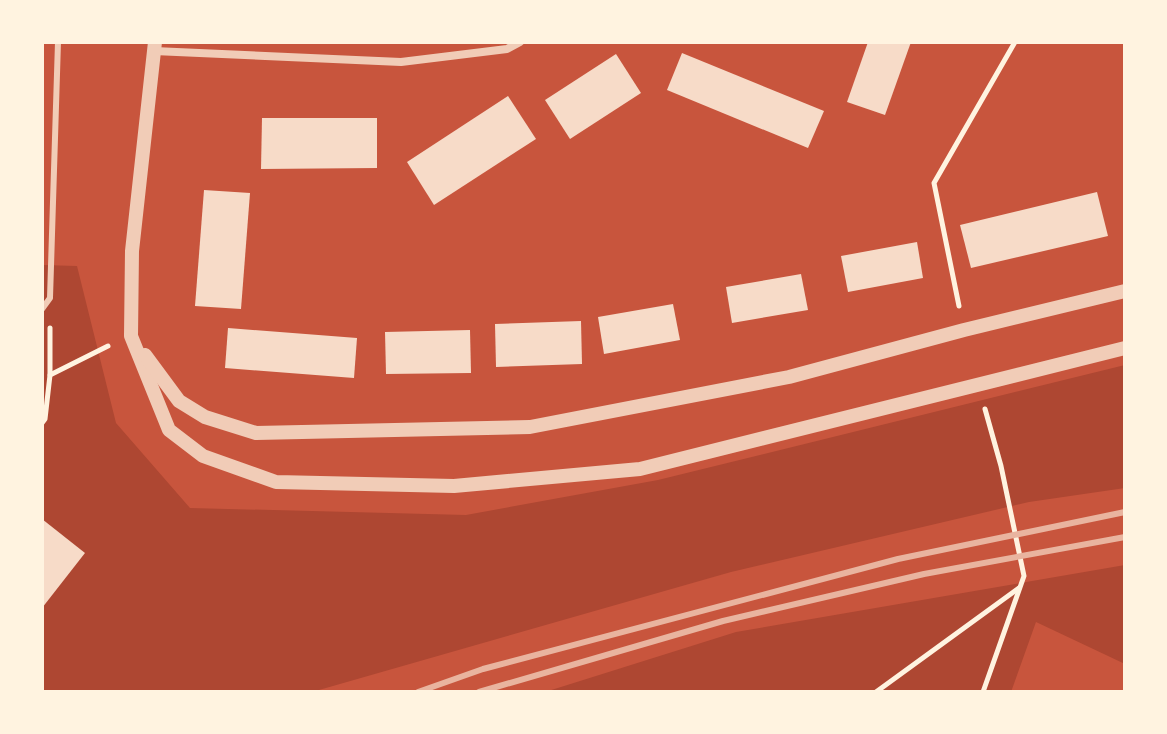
<svg xmlns="http://www.w3.org/2000/svg" width="1167" height="734" font-family="'Fira Sans Condensed',sans-serif">
	<style>
		.green { fill: #ae4732 }
		.building { fill: #f7dbc8 }
		.lines { fill: none; stroke-linecap: round; stroke-linejoin: round }
		.path { stroke: #fff3e0; stroke-width: 5 }
		.service { stroke: #f1ccb7; stroke-width: 6 }
		.minor { stroke: #f1ccb7; stroke-width: 8 }
		.tertiary { stroke: #f1ccb7; stroke-width: 14 }
		.rail { stroke: #e9b49f; stroke-width: 6 }
	</style>
	<rect width="100%" height="100%" fill="#c8553d"/>
	<!-- green -->
	<g class="green">
		<path d="M 42,265 L 77,266 L 116,423 L 190,508 L 466,515 L 658,480 L 1125,365 L 1125,488 L 1029,502 L 731,572 L 312,692 L 42,692 Z"/>
		<path d="M 1125,565 L 1125,664 L 1036,622 L 1011,692 L 545,692 L 736,632 Z"/>
	</g>
	<!-- building -->
	<g class="building">
		<path d="M 868,42 L 911,42 L 885,115 L 847,102 Z"/>
		<path d="M 682,53 L 824,111 L 808,148 L 667,90 Z"/>
		<path d="M 616,54 L 641,93 L 570,139 L 545,100 Z"/>
		<path d="M 508,96 L 536,139 L 434,205 L 407,162 Z"/>
		<path d="M 262,118 L 377,118 L 377,168 L 261,169 Z"/>
		<path d="M 204,190 L 250,193 L 241,309 L 195,306 Z"/>
		<path d="M 1097,192 L 1108,236 L 971,268 L 960,225 Z"/>
		<path d="M 917,242 L 923,278 L 848,292 L 841,256 Z"/>
		<path d="M 801,274 L 808,310 L 732,323 L 726,287 Z"/>
		<path d="M 673,304 L 680,340 L 604,354 L 598,317 Z"/>
		<path d="M 581,321 L 582,364 L 496,367 L 495,324 Z"/>
		<path d="M 228,328 L 357,338 L 354,378 L 225,368 Z"/>
		<path d="M 470,330 L 471,373 L 386,374 L 385,332 Z"/>
		<path d="M 42,519 L 85,553 L 42,608 Z"/>
	</g>
	<g class="lines">
		<!-- path -->
		<g class="path">
			<path d="M 959,306 L 934,183 L 1015,42"/>
			<path d="M 50,328 L 50,375"/>
			<path d="M 42,423 L 45,419 L 50,375 L 108,346"/>
			<path d="M 876,692 L 1019,588"/>
			<path d="M 983,692 L 1024,576 L 1001,466 L 985,409"/>
		</g>
		<!-- service -->
		<path class="service" d="M 42,309 L 50,298 L 58,42"/>
		<!-- minor -->
		<path class="minor" d="M 154,51 L 401,62 L 507,49 L 520,42"/>
		<!-- tertiary -->
		<g class="tertiary">
			<path d="M 155,42 L 132,251 L 131,336 L 169,430 L 203,456 L 276,482 L 454,486 L 640,469 L 1125,348"/>
			<path d="M 145,355 L 179,401 L 205,417 L 256,433 L 530,427 L 789,377 L 964,330 L 1125,291"/>
		</g>
		<!-- rail -->
		<g class="rail">
			<path d="M 418,692 L 483,669 L 898,559 L 1125,512"/>
			<path d="M 479,692 L 723,621 L 924,574 L 1125,537"/>
		</g>
	</g>
	<!-- border -->
	<rect width="1167" height="734" fill="none" stroke="#fff3e0" stroke-width="88"/>
</svg>
